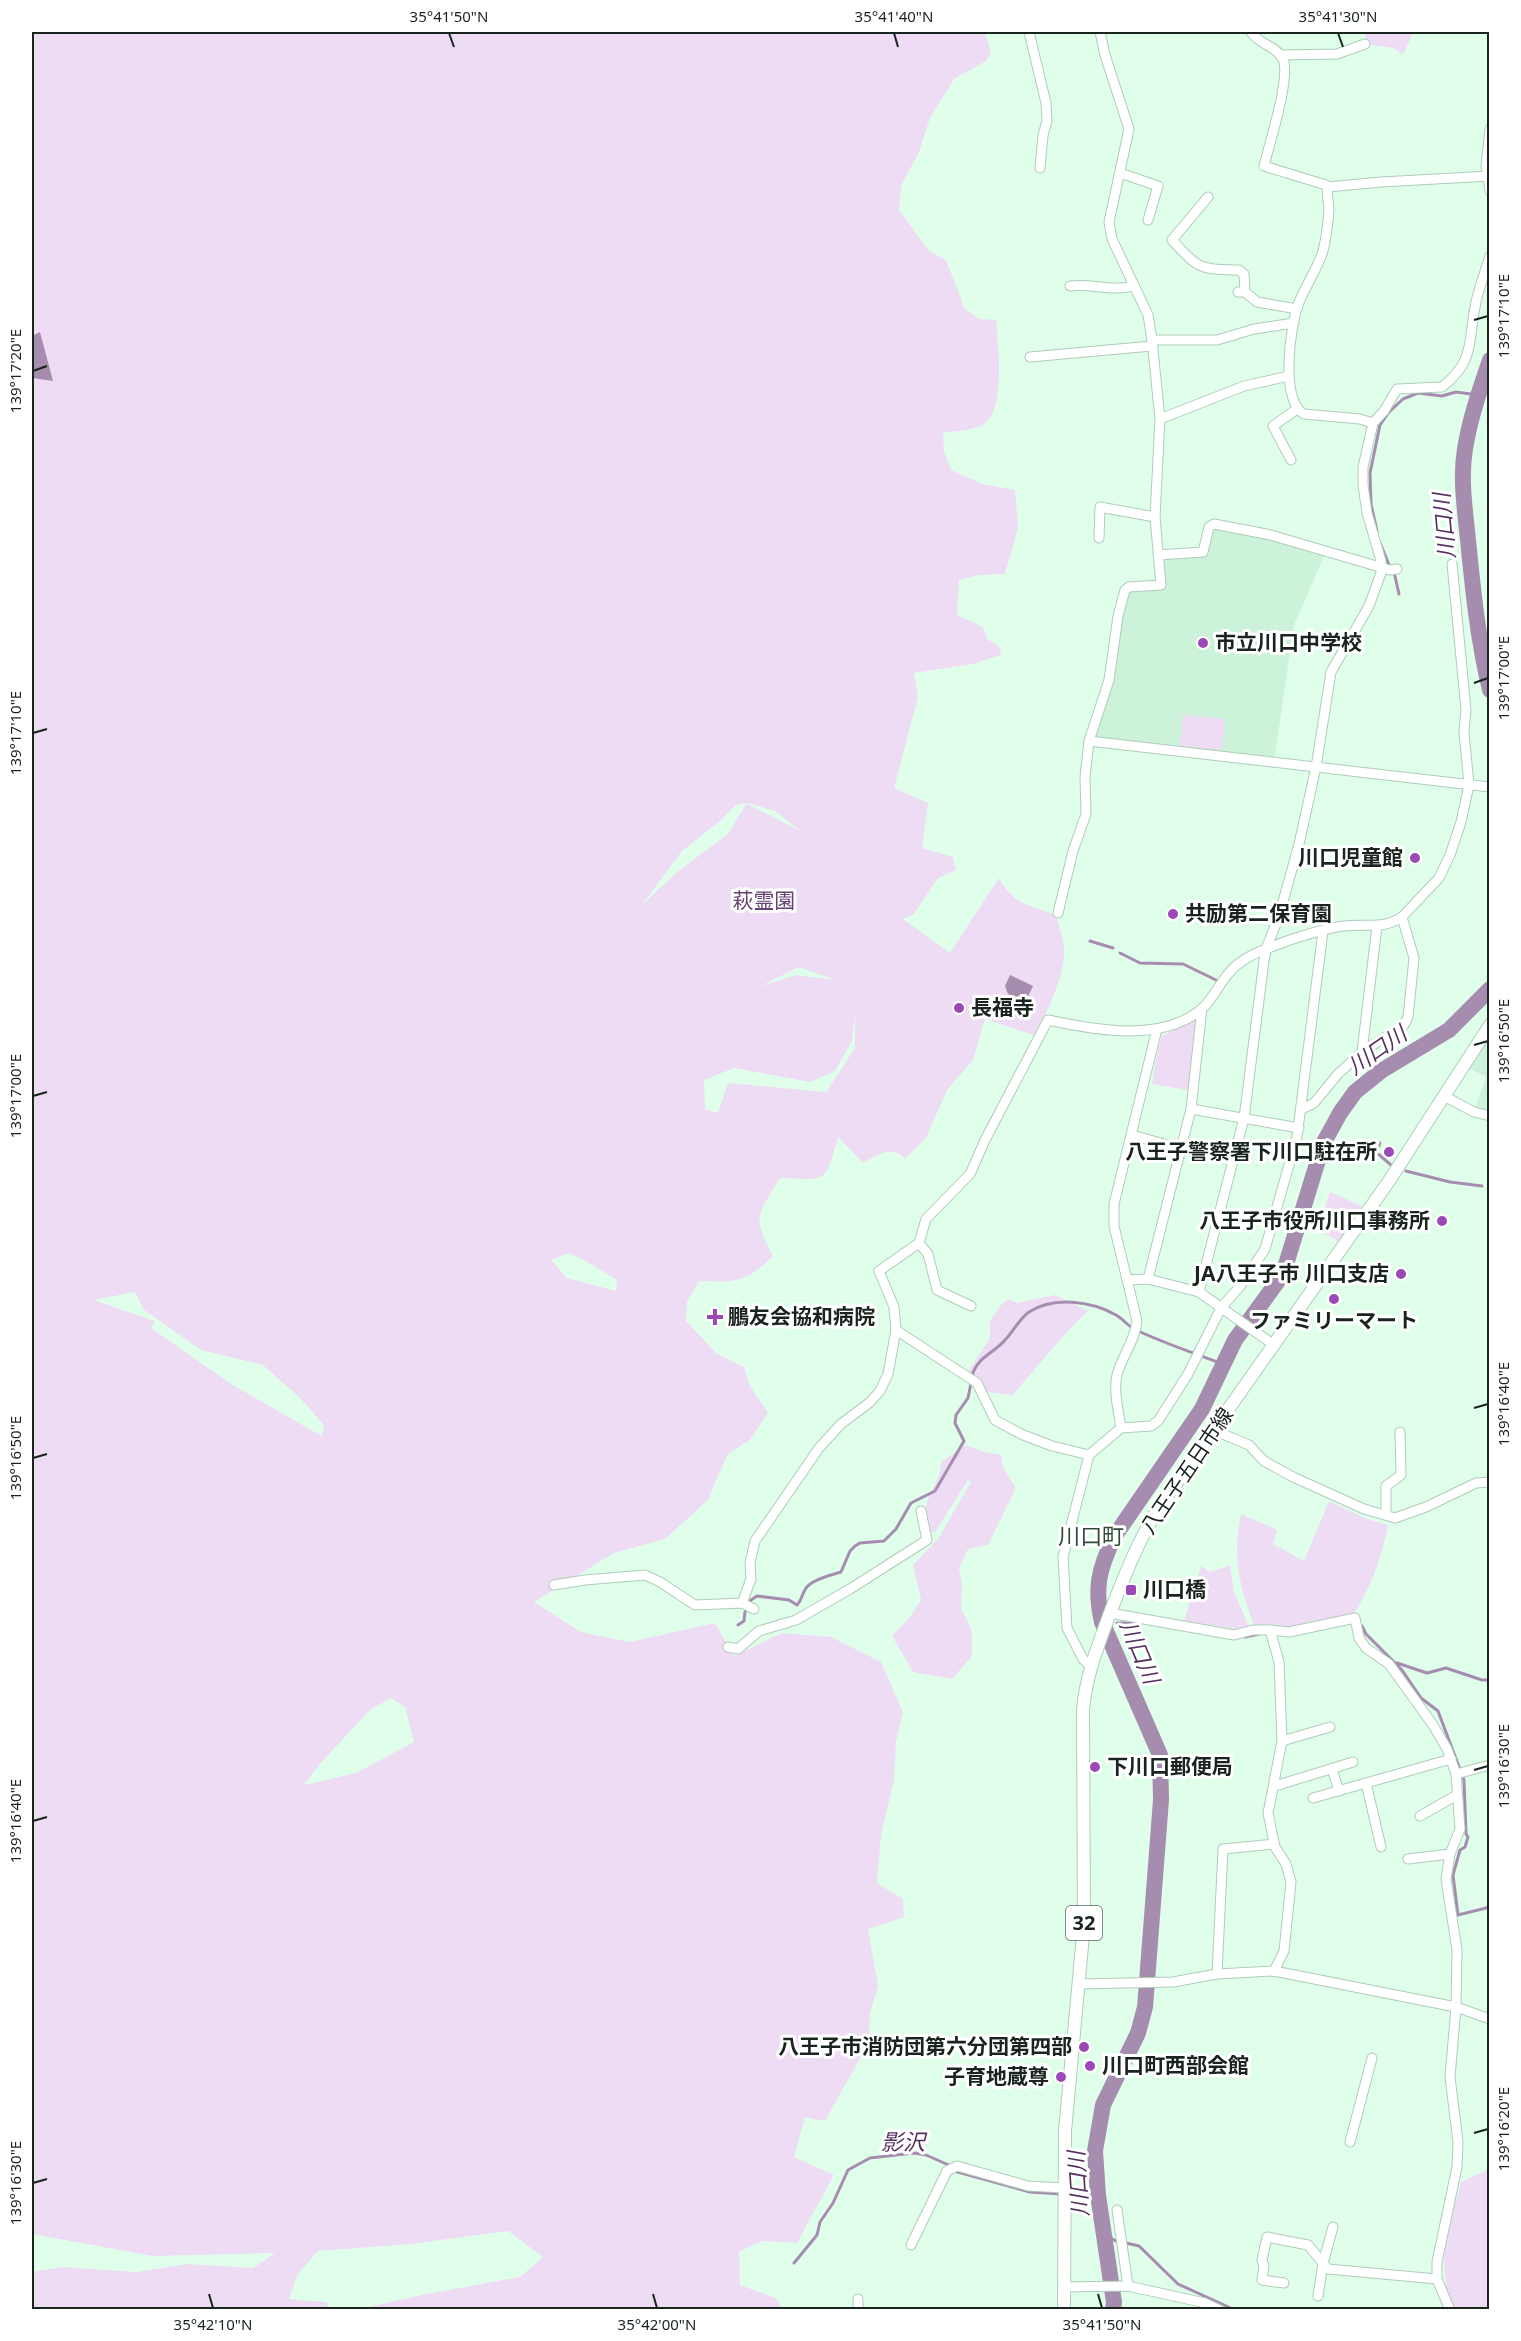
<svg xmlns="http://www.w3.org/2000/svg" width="1521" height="2341" font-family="'Noto Sans','Noto Sans JP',sans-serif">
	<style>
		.built { fill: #ccf2da }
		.green { fill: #eedcf5; fill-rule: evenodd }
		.water { fill: #a68daf }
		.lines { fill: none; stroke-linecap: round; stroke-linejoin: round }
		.stream { stroke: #a68daf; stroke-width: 3 }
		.river { stroke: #a68daf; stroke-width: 16 }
		.minor-casing { stroke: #afccb9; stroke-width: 11 }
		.major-casing { stroke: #afccb9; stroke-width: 14 }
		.minor { stroke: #fff; stroke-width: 9 }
		.major { stroke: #fff; stroke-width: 12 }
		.ticks { fill: none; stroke: #18241d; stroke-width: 2 }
		.poi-dot { fill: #9c49b8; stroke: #fff; stroke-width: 2 }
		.labels { text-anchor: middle; stroke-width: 6; stroke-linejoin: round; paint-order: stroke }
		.shield { fill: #fff; stroke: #5d6661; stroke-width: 1.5 }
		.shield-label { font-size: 20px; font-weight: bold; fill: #18241d }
		.poi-label { font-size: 21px; font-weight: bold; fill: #18241d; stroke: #fff; text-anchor: start }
		.park-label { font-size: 21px; fill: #664373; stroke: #fff }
		.street-label { font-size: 21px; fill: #18241d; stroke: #fff }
		.water-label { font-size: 22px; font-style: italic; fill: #543260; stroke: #fff }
		.neighbourhood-label { font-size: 22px; fill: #314b3b; stroke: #fff }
		.neatline { fill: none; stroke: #18241d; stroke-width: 2 }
		.ticks-label { font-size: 15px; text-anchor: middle; fill: #18241d }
	</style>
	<rect width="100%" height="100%" fill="#e0ffeb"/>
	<!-- built -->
	<g class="built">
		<path d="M 1214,524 L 1326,552 L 1294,625 L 1274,762 L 1089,741 L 1109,680 L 1125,590 L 1161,584 L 1158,555 L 1203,552 Z"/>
		<path d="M 1489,1036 L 1489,1116 L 1474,1112 L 1486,1077 L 1469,1068 Z"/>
	</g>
	<!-- green -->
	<g class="green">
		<path d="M 32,32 L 985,32 L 991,53 L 986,61 L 954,79 L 930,118 L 919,152 L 901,186 L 899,210 L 929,251 L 946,260 L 965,309 L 979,319 L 996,320 C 998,344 1006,409 984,424 C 974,431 954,431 943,433 L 944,451 L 951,470 L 982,484 L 1015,490 L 1018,528 L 1005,574 L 979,575 L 959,580 L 957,615 L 983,627 L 987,639 L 999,646 L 1001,655 L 973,664 L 914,673 L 918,697 L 894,788 L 928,803 L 922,848 L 953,857 L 956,870 L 938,878 L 914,914 L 903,919 L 950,953 L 999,878 C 1013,904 1030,906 1056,915 C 1060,929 1065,942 1064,956 C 1062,983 1046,1011 1036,1036 L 985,1019 L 973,1060 L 947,1090 L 926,1138 L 905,1159 C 891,1144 877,1156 863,1163 L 838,1137 C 825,1184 828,1180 780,1178 C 758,1216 751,1214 773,1256 C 747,1282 734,1283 699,1281 L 687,1302 L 686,1321 L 716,1353 L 744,1367 L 750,1386 L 768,1413 L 750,1440 L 728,1454 L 707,1501 L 665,1539 L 614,1553 L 534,1602 L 581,1632 L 629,1642 L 715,1623 L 734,1656 L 782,1633 L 831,1637 L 881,1662 L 903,1712 L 896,1742 L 894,1780 L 881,1835 L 877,1883 L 903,1899 L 904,1917 L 868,1929 L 878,1986 L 870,2013 L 869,2042 L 825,2121 L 805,2117 L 794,2157 L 834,2175 L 797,2243 L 761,2241 L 739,2252 L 740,2285 L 776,2298 L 783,2309 L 366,2309 L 368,2307 L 426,2294 L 520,2277 L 543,2257 L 508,2231 L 411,2244 L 318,2251 L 298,2274 L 289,2299 L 327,2302 L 328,2309 L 32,2310 L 32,2272 L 63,2267 L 136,2272 L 188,2264 L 253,2268 L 275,2253 L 153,2256 L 32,2234 ZM 747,803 L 728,834 L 677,872 L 642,905 L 682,851 L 720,821 L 736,805 ZM 748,803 L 775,811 L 802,832 L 748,804 ZM 799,967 L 835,980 L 796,975 L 761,986 ZM 855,1013 L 855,1048 L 826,1092 L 728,1083 L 718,1113 L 705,1109 L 704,1080 L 734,1068 L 810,1082 L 835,1071 L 852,1041 ZM 569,1253 L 582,1259 L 617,1280 L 616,1291 L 567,1278 L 551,1260 ZM 135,1292 L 144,1310 L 201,1350 L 263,1365 L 299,1397 L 324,1425 L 322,1436 L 231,1384 L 151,1328 L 155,1321 L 94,1300 ZM 391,1698 L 405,1707 L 414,1742 L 356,1773 L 304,1785 L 318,1766 L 370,1710 Z"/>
		<path d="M 1365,32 L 1414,32 L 1403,54 L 1393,48 L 1365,44 Z"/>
		<path d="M 1183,715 L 1225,719 L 1222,750 L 1180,746 Z"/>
		<path d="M 1202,1013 L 1193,1091 L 1152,1084 L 1157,1053 L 1162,1036 L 1193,1020 Z"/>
		<path d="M 1330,1192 L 1364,1207 L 1339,1242 L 1318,1229 Z"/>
		<path d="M 1055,1295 L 1088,1311 C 1060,1337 1038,1367 1012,1395 L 987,1392 L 969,1370 L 990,1338 L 990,1321 L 1000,1306 L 1008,1299 L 1017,1303 Z"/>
		<path d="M 965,1445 L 984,1452 L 1001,1455 L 1003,1467 L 1016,1488 L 988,1545 L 968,1549 L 959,1568 L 962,1585 L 961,1608 L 972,1631 L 972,1656 L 952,1679 L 913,1672 L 892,1636 L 910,1617 L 921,1600 L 913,1565 L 938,1539 L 971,1482 L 968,1480 L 936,1531 L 930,1533 C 929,1527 926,1520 926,1514 C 924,1495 942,1481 941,1462 Z"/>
		<path d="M 1329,1501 L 1367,1519 L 1388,1525 C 1382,1557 1370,1591 1351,1618 L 1287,1631 L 1269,1624 L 1254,1626 C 1239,1583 1232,1560 1241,1514 L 1277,1530 L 1273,1544 L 1304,1561 Z"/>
		<path d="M 1230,1565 L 1234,1592 L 1249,1627 L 1235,1629 L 1184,1621 L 1201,1566 L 1210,1572 Z"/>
		<path d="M 1489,2169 L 1489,2309 L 1448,2309 L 1443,2249 L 1461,2182 Z"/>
	</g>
	<!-- water -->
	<g class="water">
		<path d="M 40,332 L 53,381 L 32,378 L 32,336 Z"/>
		<path d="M 1010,975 L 1033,986 L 1026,1001 L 1008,994 L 1005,986 Z"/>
	</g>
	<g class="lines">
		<!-- stream -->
		<g class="stream">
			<path d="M 1377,531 L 1371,504 L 1370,473 L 1380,425 L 1389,412 L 1403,399 L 1418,393 L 1442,396 L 1456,392 L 1478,395"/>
			<path d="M 1380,543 L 1390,567"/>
			<path d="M 1394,572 L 1399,594"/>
			<path d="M 1090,941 L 1113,948"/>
			<path d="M 1120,953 L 1140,963 L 1183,964 L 1216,980"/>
			<path d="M 1380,1143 L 1376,1152 L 1391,1165"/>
			<path d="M 1406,1171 L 1450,1182 L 1482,1186"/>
			<path d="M 972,1376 C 977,1357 993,1354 1005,1340 C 1013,1332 1019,1319 1029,1312 C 1054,1296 1091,1301 1116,1315 C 1123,1319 1127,1325 1134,1329 C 1163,1343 1194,1353 1223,1364"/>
			<path d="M 1117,1623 L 1141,1623"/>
			<path d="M 738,1625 L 744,1621 L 745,1612 L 751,1600 L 757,1596 L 789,1600 L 797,1605 C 803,1599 802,1590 809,1585 C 817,1578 832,1575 841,1572 L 850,1551 L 855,1546 L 860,1543 L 884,1541 L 896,1529 L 911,1503 L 935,1491 L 964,1441 L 955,1423 L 956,1415 L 968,1398 L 971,1383"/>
			<path d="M 1362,1626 L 1366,1634 L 1402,1670 L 1421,1698 L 1438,1711 L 1464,1780 L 1466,1834 L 1468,1837 L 1465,1847 L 1460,1850 L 1453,1875 L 1458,1915 L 1490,1907"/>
			<path d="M 1245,1637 L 1259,1634"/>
			<path d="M 1397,1663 L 1427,1673 L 1446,1668 L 1482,1680 L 1490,1680"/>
			<path d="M 954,2171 L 1030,2192 L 1062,2194"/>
			<path d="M 1068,2195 L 1098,2195"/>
			<path d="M 1105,2235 L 1116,2241"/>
			<path d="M 1126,2243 L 1139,2246 L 1178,2284 L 1235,2310"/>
			<path d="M 794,2263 L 817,2235 L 820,2222 L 833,2203 L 848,2170 L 870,2158 L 914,2153 L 926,2155 L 951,2166"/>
		</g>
		<!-- river -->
		<g class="river">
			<path d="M 1490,360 C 1480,389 1470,418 1465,449 C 1460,479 1465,509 1468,540 C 1473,591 1478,640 1490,690"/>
			<path d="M 1113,2310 L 1114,2302 L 1098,2195 L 1095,2151 L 1103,2105 L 1138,2033 L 1145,2007 L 1161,1800 L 1160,1755 L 1102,1622 C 1094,1588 1099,1569 1114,1537 L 1202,1409 L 1235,1340 L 1283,1274 L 1323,1144 L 1340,1113 L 1355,1092 L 1381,1071 L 1449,1030 L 1490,989"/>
		</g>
		<!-- minor casing -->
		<g class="minor-casing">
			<g id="minor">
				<path d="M 1029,32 L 1046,103 L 1047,121 L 1043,135 L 1040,168"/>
				<path d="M 1251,32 C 1258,44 1277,46 1283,59 C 1291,77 1269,145 1264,166 L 1326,185 L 1328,187 L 1381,182 L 1490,176"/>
				<path d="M 1280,55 L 1337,54 L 1365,44"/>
				<path d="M 1490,129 L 1486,166 L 1490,191"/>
				<path d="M 1120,173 L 1158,186 L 1148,220"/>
				<path d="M 1208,197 L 1172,240 C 1200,270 1199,269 1239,270 L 1244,274 L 1245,292 L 1238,292"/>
				<path d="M 1070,286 C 1092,283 1111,292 1133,286"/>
				<path d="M 1245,292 L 1257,302 L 1297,309"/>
				<path d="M 1152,340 L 1217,340 L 1254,329 L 1294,323"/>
				<path d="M 1030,357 L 1152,346"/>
				<path d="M 1160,419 L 1244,386 L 1289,376"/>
				<path d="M 1373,423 L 1384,411 L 1397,389 L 1442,387 C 1475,361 1468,343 1475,307 C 1478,289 1485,273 1490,256"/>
				<path d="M 1291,460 L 1273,426 L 1297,409"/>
				<path d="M 1099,538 L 1100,507 L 1155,517"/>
				<path d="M 1158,555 L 1203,552 L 1209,527 L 1214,524 L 1271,535 L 1390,570 L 1397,569"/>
				<path d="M 1089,741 L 1490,787"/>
				<path d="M 1058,913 L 1073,851 L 1086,814 L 1085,777 L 1089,741 L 1109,680 L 1118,616 L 1125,590 L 1129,587 L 1161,585 L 1155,517 L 1160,419 L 1152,340 L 1148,315 L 1112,239 L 1109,222 L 1129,129 L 1105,55 L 1100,32"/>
				<path d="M 1362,1052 L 1404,1025 L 1408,1017 L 1414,958 L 1402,917"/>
				<path d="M 1444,1096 L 1474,1112 L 1490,1116"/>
				<path d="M 1191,1109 L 1299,1128"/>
				<path d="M 1302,1109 L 1314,1103 L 1338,1074 L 1362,1052 L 1377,926"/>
				<path d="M 1132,1135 L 1182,1149"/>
				<path d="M 919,1243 L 928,1254 L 937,1290 L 971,1306"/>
				<path d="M 1148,1279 L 1191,1109 L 1202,1008"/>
				<path d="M 1127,1280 L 1148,1279 L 1199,1292 L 1274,1345"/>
				<path d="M 1199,1292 L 1244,1118 L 1264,961 L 1266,949 L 1279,916 L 1299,844 L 1316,767 L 1331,672 L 1369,606 L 1381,573 L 1381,561 L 1367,513 L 1363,485 L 1363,467 L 1373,423 L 1360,419 L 1304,414 C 1280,400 1290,328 1298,305 C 1305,286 1317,270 1323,251 C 1326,239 1328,223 1329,210 C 1329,202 1326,195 1328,187"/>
				<path d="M 896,1330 L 977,1383 L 995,1420 L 1021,1434 L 1052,1446 L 1089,1455"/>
				<path d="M 1121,1428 C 1119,1412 1113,1391 1117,1375 C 1122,1356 1135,1341 1137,1321 L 1114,1226 L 1114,1204 L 1157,1029"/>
				<path d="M 1213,1430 L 1249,1445 L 1264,1461 L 1293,1477 L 1364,1509 L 1395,1518 L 1426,1507 L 1476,1483 L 1490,1482"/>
				<path d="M 1386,1515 L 1386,1486 L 1401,1475 L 1400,1432"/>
				<path d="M 554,1585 L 585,1580 L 645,1575 L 660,1582 L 695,1605 L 742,1603 L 754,1609"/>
				<path d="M 742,1603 L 751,1579 L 750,1563 L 755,1541 L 819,1448 L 841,1424 L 869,1403 L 880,1391 L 888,1374 L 896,1330 L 894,1307 L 879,1271 L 919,1243 L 926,1219 L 970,1174 L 985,1140 L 1048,1020 C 1095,1030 1163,1043 1203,1008 C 1213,998 1219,985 1228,974 C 1242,956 1266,949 1287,941 C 1305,935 1325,928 1344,926 C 1366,923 1383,930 1402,917 L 1439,878 L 1450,855 L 1461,822 L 1469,785 L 1464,732 L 1466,710 L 1452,564"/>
				<path d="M 1110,1613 L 1234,1635 L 1253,1630 L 1270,1630 L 1289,1632 L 1355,1618 L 1359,1638 L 1366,1648 L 1389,1664 L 1433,1725 L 1447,1749 L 1456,1774 L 1460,1829 L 1450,1854 L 1446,1879 L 1457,1950 L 1456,2007 L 1450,2077 L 1458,2142 L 1457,2167 L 1437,2262 L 1437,2279 L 1450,2310"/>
				<path d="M 1270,1630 L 1279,1662 L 1282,1741 L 1268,1813 L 1275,1847 L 1286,1864 L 1291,1882 L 1284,1951 L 1274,1971"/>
				<path d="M 728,1647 L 738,1649 L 759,1631 L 796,1620 L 850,1589 L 927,1540 L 921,1511"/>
				<path d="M 1090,1666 L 1083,1659 L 1067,1628 L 1063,1557 L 1089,1455 L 1121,1428 L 1151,1426 L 1158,1421 L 1188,1374 L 1221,1308 L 1241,1285 L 1265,1249 L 1297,1137 L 1323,931"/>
				<path d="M 1282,1741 L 1330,1727"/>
				<path d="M 1332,1769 L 1339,1791"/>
				<path d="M 1456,1774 L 1490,1765"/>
				<path d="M 1366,1783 L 1381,1847"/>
				<path d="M 1275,1786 L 1353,1762"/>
				<path d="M 1313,1798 L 1451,1759"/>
				<path d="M 1420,1816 L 1457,1795"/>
				<path d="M 1408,1859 L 1450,1854"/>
				<path d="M 1217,1974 L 1223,1849 L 1274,1844"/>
				<path d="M 1079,1984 L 1173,1982 L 1217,1974 L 1274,1971 L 1456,2007 L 1490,2019"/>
				<path d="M 1350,2142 L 1372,2058"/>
				<path d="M 1117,2210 L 1128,2286"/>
				<path d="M 911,2245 L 947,2171 L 957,2166 L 1028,2186 L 1064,2188"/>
				<path d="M 1284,2283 L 1262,2280 L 1264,2266 L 1262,2260 L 1267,2237 L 1308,2245 L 1328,2269 L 1437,2279"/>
				<path d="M 1063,2287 L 1128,2286 L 1205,2303 L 1220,2310"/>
				<path d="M 1318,2296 L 1323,2263 L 1333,2227"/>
				<path d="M 858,2310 L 858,2299"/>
			</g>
		</g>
		<!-- major casing -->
		<g class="major-casing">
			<path id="major" d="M 1064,2310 L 1065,2131 L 1084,1924 L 1083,1710 C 1086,1675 1098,1646 1110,1613 C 1124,1577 1138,1541 1158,1509 L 1389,1181 L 1490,1025"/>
		</g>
		<!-- minor -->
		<use href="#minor" class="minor"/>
		<!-- major -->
		<use href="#major" class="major"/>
	</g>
	<!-- ticks -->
	<path class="ticks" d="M 449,33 L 454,47M 894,33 L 898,47M 1338,33 L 1343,47M 1474,320 L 1488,316M 33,371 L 47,366M 1474,683 L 1488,678M 33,733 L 47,729M 1474,1045 L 1488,1041M 33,1096 L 47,1092M 1474,1408 L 1488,1404M 33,1458 L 47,1454M 1474,1770 L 1488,1766M 33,1821 L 47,1817M 1474,2133 L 1488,2129M 33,2183 L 47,2179M 209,2294 L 213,2308M 653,2294 L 657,2308M 1098,2294 L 1102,2308"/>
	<!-- markers -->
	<g class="poi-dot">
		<circle cx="1203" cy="643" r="6"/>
		<circle cx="1415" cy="858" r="6"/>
		<circle cx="1173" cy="914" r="6"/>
		<circle cx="959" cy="1008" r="6"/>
		<circle cx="1389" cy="1152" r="6"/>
		<circle cx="1442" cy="1221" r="6"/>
		<circle cx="1401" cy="1274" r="6"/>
		<circle cx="1334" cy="1299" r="6"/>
		<path d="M712 1308h6v6h6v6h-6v6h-6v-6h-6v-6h6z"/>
		<rect x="1125" y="1584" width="12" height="12" rx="3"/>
		<circle cx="1095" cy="1767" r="6"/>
		<circle cx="1084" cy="2047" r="6"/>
		<circle cx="1090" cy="2066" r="6"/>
		<circle cx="1061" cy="2077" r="6"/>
	</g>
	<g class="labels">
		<!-- shield labels -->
		<rect class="shield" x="1066" y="1906" width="36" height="34" rx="4.5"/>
		<g class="shield-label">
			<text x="1084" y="1930">32</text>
		</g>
		<!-- poi labels -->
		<g class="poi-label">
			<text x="1215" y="650">市立川口中学校</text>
			<text x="1403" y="865" text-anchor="end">川口児童館</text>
			<text x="1185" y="921">共励第二保育園</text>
			<text x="971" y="1015">長福寺</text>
			<text x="1377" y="1159" text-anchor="end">八王子警察署下川口駐在所</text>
			<text x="1430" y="1228" text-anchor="end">八王子市役所川口事務所</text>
			<text x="1389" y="1281" text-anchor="end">JA八王子市 川口支店</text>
			<text x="728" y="1324">鵬友会協和病院</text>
			<text x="1334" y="1328" text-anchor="middle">ファミリーマート</text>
			<text x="1143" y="1597">川口橋</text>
			<text x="1107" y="1774">下川口郵便局</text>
			<text x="1072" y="2054" text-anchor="end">八王子市消防団第六分団第四部</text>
			<text x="1102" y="2073">川口町西部会館</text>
			<text x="1049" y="2084" text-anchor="end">子育地蔵尊</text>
		</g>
		<!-- park labels -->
		<g class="park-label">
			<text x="764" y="908">萩霊園</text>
		</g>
		<!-- street labels -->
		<g class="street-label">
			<text transform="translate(1187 1471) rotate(-56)" y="7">八王子五日市線</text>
		</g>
		<!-- water labels -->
		<g class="water-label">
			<text transform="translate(1444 526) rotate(-95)" y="8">川口川</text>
			<text transform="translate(1377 1050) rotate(-35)" y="8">川口川</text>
			<text transform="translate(1140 1652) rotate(67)" y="8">川口川</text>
			<text x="903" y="2150">影沢</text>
			<text transform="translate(1078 2184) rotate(-94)" y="8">川口川</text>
		</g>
		<!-- neighbourhood labels -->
		<g class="neighbourhood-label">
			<text x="1091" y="1544">川口町</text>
		</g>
	</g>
	<!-- border -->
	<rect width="1521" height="2341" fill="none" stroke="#ffffff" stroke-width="66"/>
	<rect x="33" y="33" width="1455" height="2275" class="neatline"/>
	<g class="ticks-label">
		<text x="449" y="22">35°41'50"N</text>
		<text x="894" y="22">35°41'40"N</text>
		<text x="1338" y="22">35°41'30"N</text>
		<text transform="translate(1504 316) rotate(-90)" y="5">139°17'10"E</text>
		<text transform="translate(16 371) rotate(-90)" y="5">139°17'20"E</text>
		<text transform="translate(1504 678) rotate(-90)" y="5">139°17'00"E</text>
		<text transform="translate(16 733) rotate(-90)" y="5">139°17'10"E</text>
		<text transform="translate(1504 1041) rotate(-90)" y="5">139°16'50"E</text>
		<text transform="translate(16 1096) rotate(-90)" y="5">139°17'00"E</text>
		<text transform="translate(1504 1404) rotate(-90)" y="5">139°16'40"E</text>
		<text transform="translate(16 1458) rotate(-90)" y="5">139°16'50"E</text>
		<text transform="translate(1504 1766) rotate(-90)" y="5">139°16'30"E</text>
		<text transform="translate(16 1821) rotate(-90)" y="5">139°16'40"E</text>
		<text transform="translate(1504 2129) rotate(-90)" y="5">139°16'20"E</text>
		<text transform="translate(16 2183) rotate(-90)" y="5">139°16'30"E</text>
		<text x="213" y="2330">35°42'10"N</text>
		<text x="657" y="2330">35°42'00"N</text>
		<text x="1102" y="2330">35°41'50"N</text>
	</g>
</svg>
